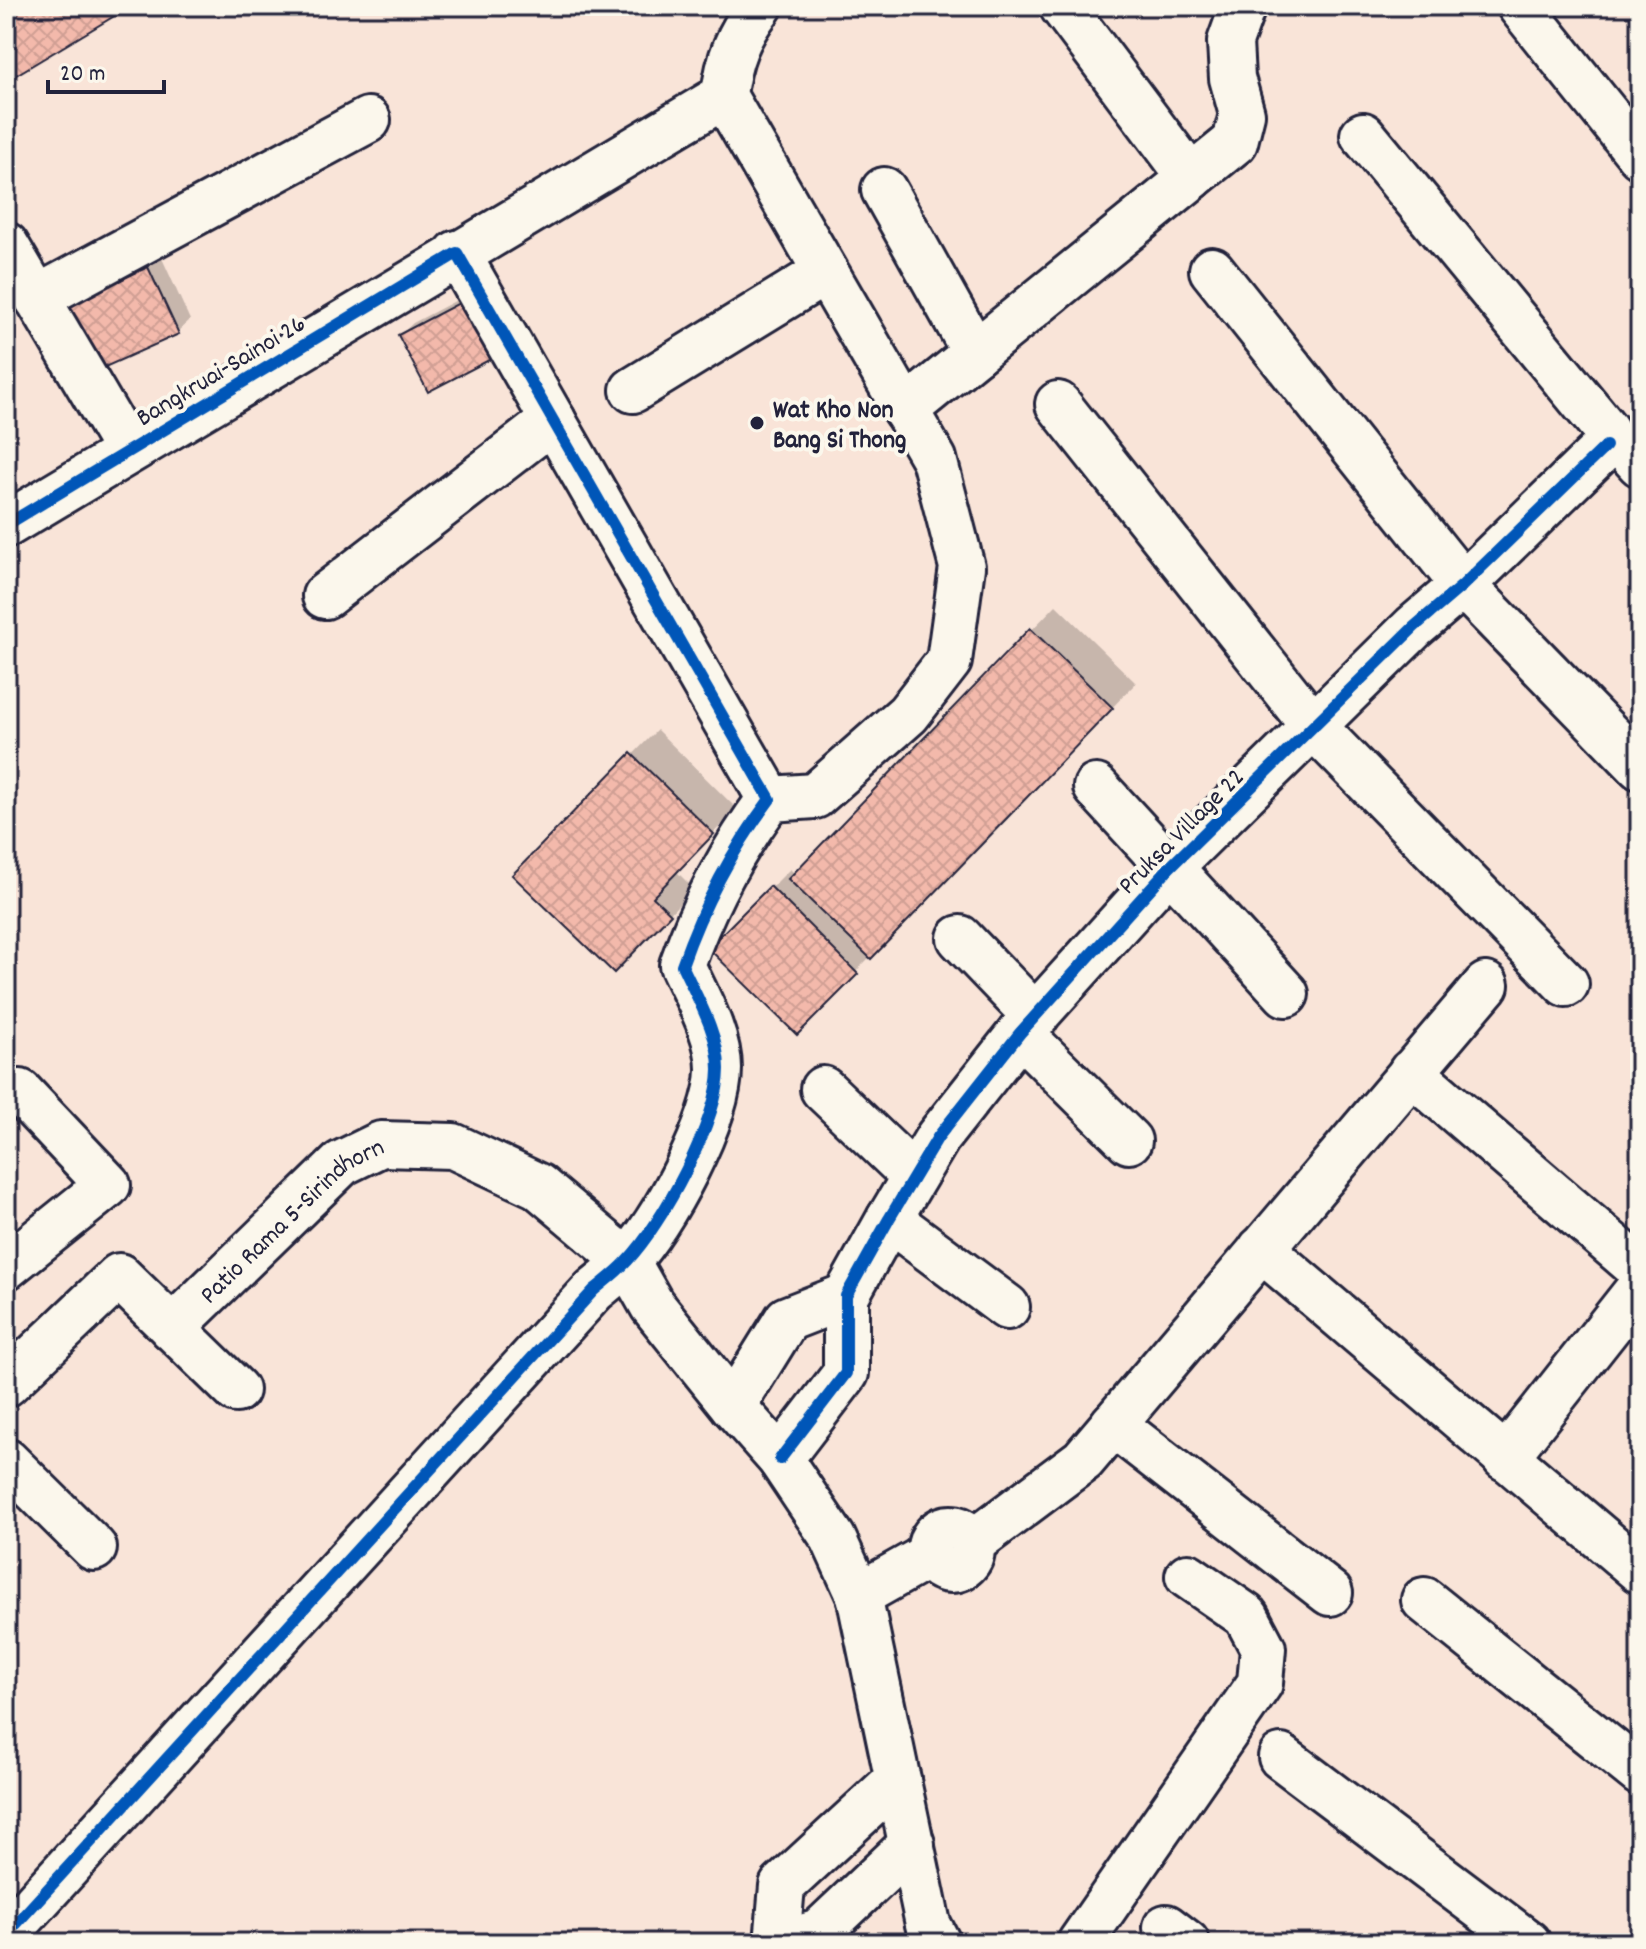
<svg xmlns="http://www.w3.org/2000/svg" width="1646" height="1949" font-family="Dekko,sans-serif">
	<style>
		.shadow { fill: #0003 }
		.building { fill: url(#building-cross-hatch); stroke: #22223b; stroke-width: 2 }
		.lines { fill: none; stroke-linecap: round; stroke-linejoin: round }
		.minor-casing { stroke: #22223b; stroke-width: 50 }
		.minor { stroke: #fbf7ec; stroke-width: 44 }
		.cycleway-casing { stroke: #fbf7ec; stroke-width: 17 }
		.cycleway { stroke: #0057b8; stroke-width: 12 }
		.poi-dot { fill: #22223b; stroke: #fbf7ec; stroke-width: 3 }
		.labels { text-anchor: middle; stroke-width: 8; stroke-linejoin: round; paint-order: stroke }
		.street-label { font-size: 26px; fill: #22223b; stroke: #fbf7ec }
		.poi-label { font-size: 26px; font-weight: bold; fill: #22223b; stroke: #fbf7ec; text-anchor: start }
	</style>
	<defs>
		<pattern id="building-cross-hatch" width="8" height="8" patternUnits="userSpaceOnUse" patternTransform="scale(2)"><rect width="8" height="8" fill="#f3b9ab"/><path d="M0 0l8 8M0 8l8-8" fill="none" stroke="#d09f94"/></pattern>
	</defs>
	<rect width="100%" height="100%" fill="#f9e4d8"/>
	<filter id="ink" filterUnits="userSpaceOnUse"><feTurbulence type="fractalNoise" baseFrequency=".0125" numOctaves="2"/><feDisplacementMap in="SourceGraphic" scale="16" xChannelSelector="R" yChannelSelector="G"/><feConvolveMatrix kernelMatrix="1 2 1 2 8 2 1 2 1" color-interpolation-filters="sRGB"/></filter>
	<g filter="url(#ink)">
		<!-- shadow -->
		<g class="shadow">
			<path d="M 161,256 L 190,320 L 177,332 L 68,305 Z"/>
			<path d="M 474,291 L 502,345 L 490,357 L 429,389 L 400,335 L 413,323 Z"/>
			<path d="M 1056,605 L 1136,683 L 797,1032 L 711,948 L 790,869 L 795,874 Z"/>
			<path d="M 657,730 L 737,809 L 676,871 L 694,889 L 614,970 L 515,875 Z"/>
		</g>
		<!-- building -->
		<g class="building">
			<path d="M 6,6 L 131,6 L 6,81 Z"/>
			<path d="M 148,267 L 179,334 L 96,371 L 66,305 Z"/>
			<path d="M 461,302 L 491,359 L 428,392 L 398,335 Z"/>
			<path d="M 1030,628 L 1113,708 L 871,959 L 788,879 Z"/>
			<path d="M 631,753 L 714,834 L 653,897 L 671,914 L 614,973 L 512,875 Z"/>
			<path d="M 770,886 L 858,974 L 797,1035 L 708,948 Z"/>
		</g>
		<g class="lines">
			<!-- minor casing -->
			<g class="minor-casing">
				<g id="minor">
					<path d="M 1062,6 L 1191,178"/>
					<path d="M 1520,6 L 1640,156"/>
					<path d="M 1363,135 L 1606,430"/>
					<path d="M 884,190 L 975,353"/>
					<path d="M 6,245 L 127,450"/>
					<path d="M 457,253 L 770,799"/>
					<path d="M 1212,270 L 1463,585 L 1640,767"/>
					<path d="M 37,298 L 368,120"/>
					<path d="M 633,390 L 824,273"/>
					<path d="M 1058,404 L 1314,727 L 1566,984"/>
					<path d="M 905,410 L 1235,142 L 1242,114 L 1232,78 L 1230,42 L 1243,6"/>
					<path d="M 1628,451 L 1640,464"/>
					<path d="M 6,525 L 724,96"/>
					<path d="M 325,596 L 553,420"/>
					<path d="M 1096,787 L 1286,994"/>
					<path d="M 960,938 L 1036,1017"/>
					<path d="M 1020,1033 L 1129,1141"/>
					<path d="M 1411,1072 L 1640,1269"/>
					<path d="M 823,1089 L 914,1176"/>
					<path d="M 889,1219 L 1007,1307"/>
					<path d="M 1261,1249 L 1640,1571"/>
					<path d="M 6,1267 L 108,1185 L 20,1092"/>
					<path id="s1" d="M 172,1328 L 342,1163 L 381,1144 L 453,1146 L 538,1186 L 627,1261 L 652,1305 L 733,1406 L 780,1459 L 833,1538 L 859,1595 L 928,1924 L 938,1943"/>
					<path d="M 6,1384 L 119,1276 L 236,1390"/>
					<path d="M 733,1406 L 787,1319 L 846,1296"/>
					<path d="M 1113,1424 L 1330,1593"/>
					<path d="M 1505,1458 L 1640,1287"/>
					<path d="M 780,1459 L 846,1373 L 846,1296 L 889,1219 L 938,1137 L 1020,1033 L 1168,869 L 1414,627 L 1463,585 L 1606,446"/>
					<path d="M 6,1461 L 94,1548"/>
					<circle cx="951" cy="1549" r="21"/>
					<path d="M 972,1543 L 1083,1460 L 1486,985"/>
					<path d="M 859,1595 L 930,1555"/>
					<path d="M 1424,1600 L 1640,1773"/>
					<path d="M 1281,1757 L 1528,1943"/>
					<path d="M 1166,1927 L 1187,1943"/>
					<path d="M 6,1935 L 594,1290 C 605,1281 617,1272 627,1261 C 662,1225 719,1119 719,1069 C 719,1034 696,996 682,965 C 703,905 732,850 770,799 L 815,796 L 908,714 L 949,661 L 962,567 L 934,459 L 724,96 C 728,59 738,35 760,6"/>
					<path d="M 777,1943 L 782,1886 L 898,1779"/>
					<path d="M 784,1943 L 819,1932 L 912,1844"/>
					<path d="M 1080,1943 L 1260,1683 L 1263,1648 L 1246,1616 L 1188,1576"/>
				</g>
			</g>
			<!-- minor -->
			<use href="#minor" class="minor"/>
			<!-- cycleway casing -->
			<g class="cycleway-casing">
				<g id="cycleway">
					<path d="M 6,525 L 457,253 L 770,799 C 732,850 703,905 682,965 C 696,996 719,1034 719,1069 C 719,1119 662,1225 627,1261 C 617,1272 605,1281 594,1290 L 6,1935"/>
					<path d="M 780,1459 L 846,1373 L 846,1296 L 889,1219 L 938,1137 L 1020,1033 L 1168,869 L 1414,627 L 1463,585 L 1606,446"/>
				</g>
			</g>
			<!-- cycleway -->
			<use href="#cycleway" class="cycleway"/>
		</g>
	</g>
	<!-- markers -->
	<circle class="poi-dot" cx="757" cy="423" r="8"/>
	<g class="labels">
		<!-- street labels -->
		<g class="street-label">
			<text transform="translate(220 369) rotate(-31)" y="9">Bangkruai-Sainoi 26</text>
			<text transform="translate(1180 830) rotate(-45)" y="9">Pruksa Village 22</text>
			<text dy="9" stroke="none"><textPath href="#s1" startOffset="162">Patio Rama 5-Sirindhorn</textPath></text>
		</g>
		<!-- poi labels -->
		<g class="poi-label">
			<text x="773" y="417">Wat Kho Non<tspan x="773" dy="30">Bang Si Thong</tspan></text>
		</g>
	</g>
	<!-- margin -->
	<rect width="1646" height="1949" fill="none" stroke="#fbf7ec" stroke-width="32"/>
	<rect x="16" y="16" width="1614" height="1917" fill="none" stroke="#22223b" stroke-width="3" filter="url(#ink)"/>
	<!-- scale -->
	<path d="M48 80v12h116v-12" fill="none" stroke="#22223b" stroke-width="4"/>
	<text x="60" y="80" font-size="24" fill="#22223b" stroke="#fbf7ec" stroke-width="6" paint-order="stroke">20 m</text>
</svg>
